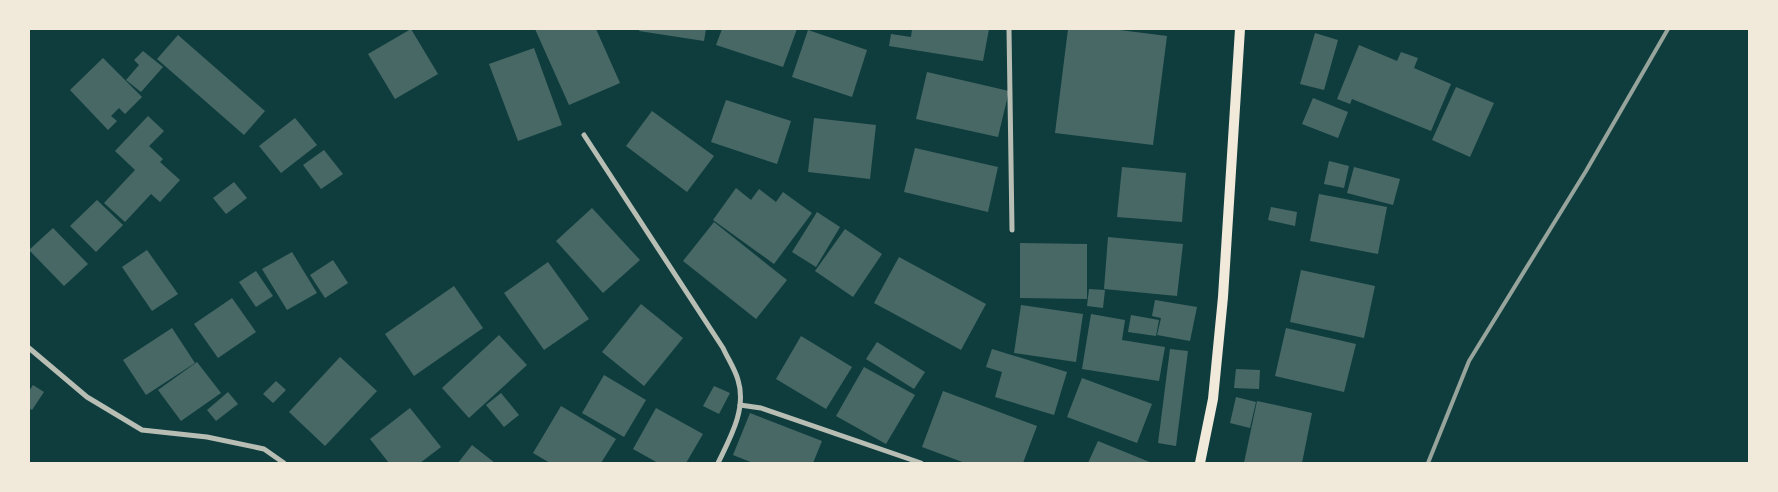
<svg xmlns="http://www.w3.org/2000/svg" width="1778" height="492" font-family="'Sofia Sans Condensed',sans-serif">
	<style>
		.building { fill: #486865 }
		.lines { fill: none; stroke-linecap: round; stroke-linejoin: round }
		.minor { stroke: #b8beb3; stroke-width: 5 }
		.secondary { stroke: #f1e9da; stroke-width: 10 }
		.rail { stroke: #97a49c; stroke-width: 4 }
	</style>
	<rect width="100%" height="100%" fill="#0f3d3e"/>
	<!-- building -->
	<g class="building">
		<path d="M 411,29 L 438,74 L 395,99 L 368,54 Z"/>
		<path d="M 535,29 L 596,29 L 620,83 L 569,105 Z"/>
		<path d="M 640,29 L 706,29 L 704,41 L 639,31 Z"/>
		<path d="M 722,29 L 797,29 L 783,67 L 716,45 Z"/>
		<path d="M 912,29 L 989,29 L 983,61 L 889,46 L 891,34 L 911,37 Z"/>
		<path d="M 1068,29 L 1112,29 L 1167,36 L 1153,145 L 1055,133 Z"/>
		<path d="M 808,30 L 867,50 L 852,97 L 792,77 Z"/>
		<path d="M 1315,33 L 1338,40 L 1324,90 L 1300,84 Z"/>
		<path d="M 178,35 L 265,111 L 244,135 L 157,59 Z"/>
		<path d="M 1359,45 L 1397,61 L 1401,52 L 1418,58 L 1414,68 L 1451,84 L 1431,131 L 1352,99 L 1350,104 L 1337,99 Z"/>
		<path d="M 534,48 L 562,125 L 518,141 L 489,64 Z"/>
		<path d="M 143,51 L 163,67 L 141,92 L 126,80 L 139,65 L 134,60 Z"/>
		<path d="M 103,58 L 142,97 L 125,114 L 119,108 L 111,116 L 117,121 L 108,130 L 70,90 Z"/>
		<path d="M 927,72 L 1009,91 L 998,137 L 916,119 Z"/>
		<path d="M 1456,87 L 1494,103 L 1470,157 L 1432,140 Z"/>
		<path d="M 1313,98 L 1348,112 L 1338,138 L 1302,124 Z"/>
		<path d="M 726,100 L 791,121 L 777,164 L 711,142 Z"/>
		<path d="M 652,111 L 714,156 L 687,192 L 626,146 Z"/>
		<path d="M 148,116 L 164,131 L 149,146 L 163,159 L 160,162 L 180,180 L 160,202 L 151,194 L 125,222 L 104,203 L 135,170 L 115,151 Z"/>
		<path d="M 295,118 L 317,145 L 281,173 L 259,146 Z"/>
		<path d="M 814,118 L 876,125 L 870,179 L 808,172 Z"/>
		<path d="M 915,148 L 998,167 L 988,212 L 904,192 Z"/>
		<path d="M 324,150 L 343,174 L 321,189 L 303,165 Z"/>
		<path d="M 1329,161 L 1349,166 L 1344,188 L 1324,184 Z"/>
		<path d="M 1122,167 L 1186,173 L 1182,222 L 1117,217 Z"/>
		<path d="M 1354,167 L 1400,179 L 1393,205 L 1347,193 Z"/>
		<path d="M 234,182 L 247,198 L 226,214 L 213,198 Z"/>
		<path d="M 736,188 L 751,200 L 759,189 L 776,202 L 783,192 L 812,213 L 774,264 L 713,220 Z"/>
		<path d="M 1319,194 L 1387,207 L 1378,254 L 1310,241 Z"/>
		<path d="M 97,200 L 123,225 L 96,252 L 70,226 Z"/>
		<path d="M 1271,207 L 1297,212 L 1295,226 L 1268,220 Z"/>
		<path d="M 592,208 L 640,260 L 603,293 L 556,241 Z"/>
		<path d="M 817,212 L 840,227 L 816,267 L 792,252 Z"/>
		<path d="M 714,222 L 787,280 L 756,319 L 683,261 Z"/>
		<path d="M 53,228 L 88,264 L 64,286 L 29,250 Z"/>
		<path d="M 845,229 L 882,254 L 853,297 L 815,271 Z"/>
		<path d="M 1108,237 L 1183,244 L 1177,296 L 1104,289 Z"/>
		<path d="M 1020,243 L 1087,244 L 1087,299 L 1020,298 Z"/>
		<path d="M 147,250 L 178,294 L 152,311 L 122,267 Z"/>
		<path d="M 292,252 L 317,293 L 287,310 L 262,269 Z"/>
		<path d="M 899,257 L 986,304 L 961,350 L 874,303 Z"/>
		<path d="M 333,260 L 348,283 L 325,298 L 310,275 Z"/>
		<path d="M 548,262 L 589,319 L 544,350 L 504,293 Z"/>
		<path d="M 1301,270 L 1375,286 L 1364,338 L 1290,322 Z"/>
		<path d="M 256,271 L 273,296 L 256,307 L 239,282 Z"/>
		<path d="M 454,286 L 483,328 L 414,376 L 385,334 Z"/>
		<path d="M 1089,289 L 1105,290 L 1103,308 L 1087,306 Z"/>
		<path d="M 232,298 L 256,332 L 218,358 L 194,324 Z"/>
		<path d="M 1155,300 L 1197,307 L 1190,341 L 1157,335 L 1161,318 L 1152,316 Z"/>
		<path d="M 641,304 L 683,338 L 644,386 L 602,352 Z"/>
		<path d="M 1021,305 L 1083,314 L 1076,362 L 1014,353 Z"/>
		<path d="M 1091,314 L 1125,320 L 1122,340 L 1165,347 L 1159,381 L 1082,369 Z"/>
		<path d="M 1131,315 L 1159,320 L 1156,336 L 1128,332 Z"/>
		<path d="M 172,328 L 195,363 L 146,395 L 123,360 Z"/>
		<path d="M 1286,328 L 1356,344 L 1344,392 L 1275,376 Z"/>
		<path d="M 499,335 L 527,365 L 469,418 L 442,388 Z"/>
		<path d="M 801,336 L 852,367 L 826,409 L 776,379 Z"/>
		<path d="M 877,342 L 925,372 L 914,389 L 866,359 Z"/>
		<path d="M 992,349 L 1067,372 L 1054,415 L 995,397 L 1002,372 L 986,367 Z"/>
		<path d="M 1170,349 L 1188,351 L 1176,446 L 1158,443 Z"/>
		<path d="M 340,357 L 377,391 L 325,446 L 289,412 Z"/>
		<path d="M 197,362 L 221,393 L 181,421 L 158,390 Z"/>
		<path d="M 864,367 L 915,395 L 886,444 L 836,416 Z"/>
		<path d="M 1236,369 L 1260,370 L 1259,389 L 1234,388 Z"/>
		<path d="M 604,375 L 646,400 L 624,437 L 582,413 Z"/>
		<path d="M 1082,378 L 1152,404 L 1137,443 L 1067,417 Z"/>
		<path d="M 276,381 L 286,390 L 273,403 L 263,394 Z"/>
		<path d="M 33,385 L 44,392 L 32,410 L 29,408 L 29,391 Z"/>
		<path d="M 714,386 L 730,393 L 719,414 L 703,406 Z"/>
		<path d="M 943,391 L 1037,426 L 1023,463 L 965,463 L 922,447 Z"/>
		<path d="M 228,392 L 238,404 L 216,421 L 207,410 Z"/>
		<path d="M 501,393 L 519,415 L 504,427 L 486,405 Z"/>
		<path d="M 1236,397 L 1256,402 L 1250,428 L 1230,423 Z"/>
		<path d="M 1257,401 L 1312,413 L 1302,463 L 1244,463 Z"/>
		<path d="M 561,406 L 616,439 L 601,463 L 550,463 L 533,453 Z"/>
		<path d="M 410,408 L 441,447 L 420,463 L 389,463 L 370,439 Z"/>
		<path d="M 656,408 L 703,434 L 686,463 L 658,463 L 633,449 Z"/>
		<path d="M 750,413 L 822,441 L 813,463 L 753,463 L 733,455 Z"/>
		<path d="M 1098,441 L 1152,463 L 1088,463 Z"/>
		<path d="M 472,445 L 495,463 L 458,463 Z"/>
	</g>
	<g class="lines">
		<!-- minor -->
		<g class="minor">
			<path d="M 1009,29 L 1012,230"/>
			<path d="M 584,135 L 723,348 C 728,359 735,369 738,380 C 747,409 730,438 718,463"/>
			<path d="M 29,348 L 87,397 L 142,430 L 207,437 L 264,449 L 284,463"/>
			<path d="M 740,405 L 761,408 L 921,463"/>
		</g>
		<!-- secondary -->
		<path class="secondary" d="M 1200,463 L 1213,399 L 1223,297 L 1240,29"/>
		<!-- rail -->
		<path class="rail" d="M 1428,463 L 1469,361 L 1586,171 L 1668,29"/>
	</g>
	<!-- border -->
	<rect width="1778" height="492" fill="none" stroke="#f1e9da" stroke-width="60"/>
</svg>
